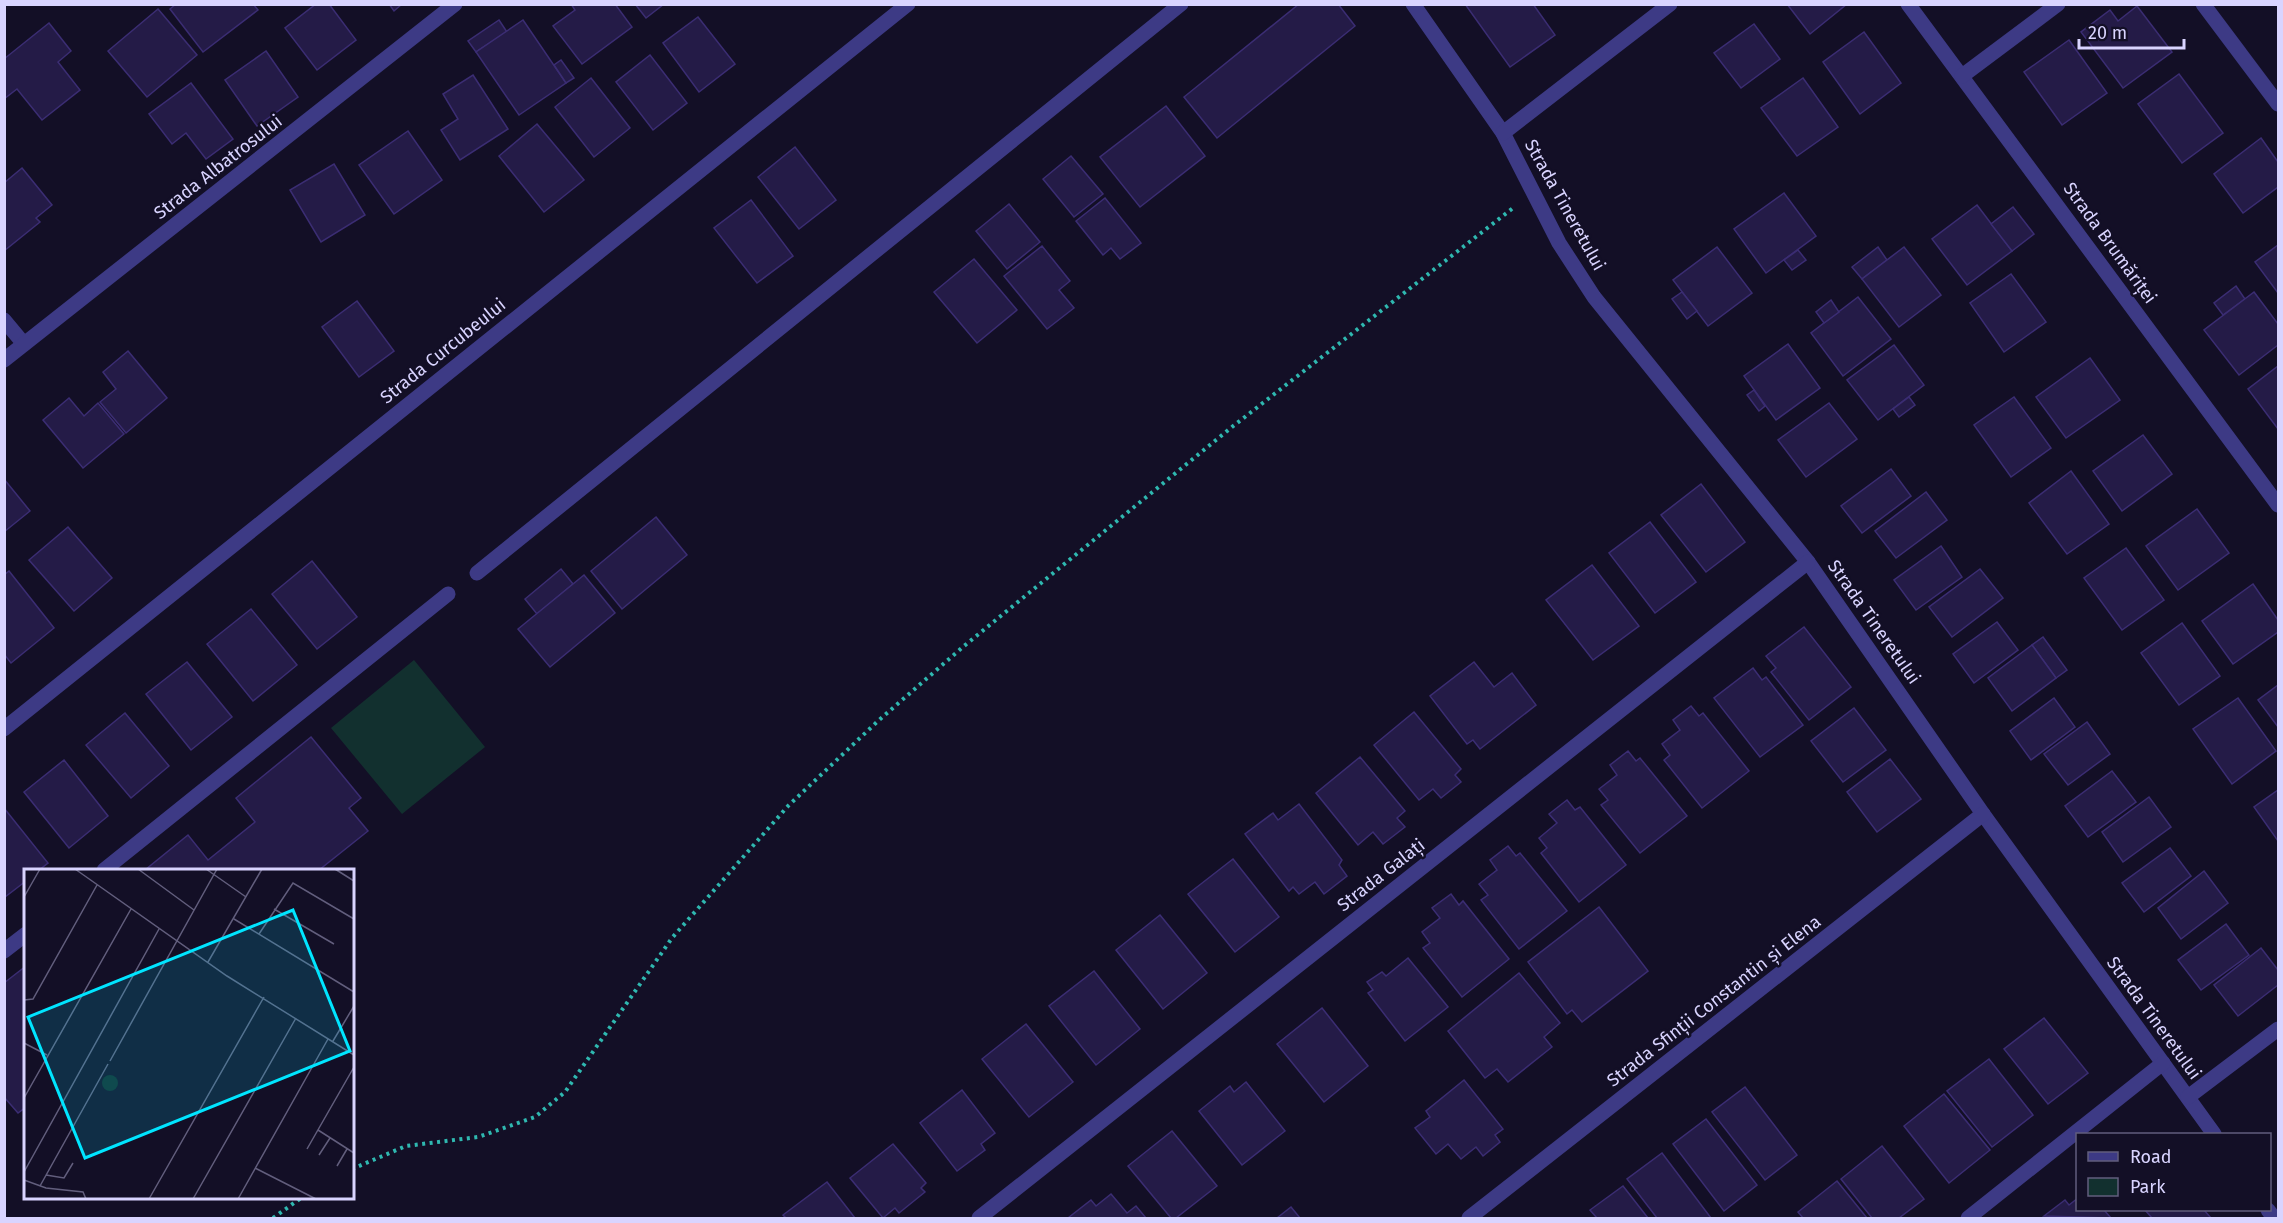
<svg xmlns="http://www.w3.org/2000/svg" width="2283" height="1223" font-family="'Fira Sans',sans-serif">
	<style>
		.green { fill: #12302f }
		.building { fill: #241b47; stroke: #3b2d73; stroke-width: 1.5 }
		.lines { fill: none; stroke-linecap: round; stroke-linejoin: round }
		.path { stroke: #2fb8b0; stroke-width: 4; stroke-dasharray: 3 4.5; stroke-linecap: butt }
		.minor { stroke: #3d3a85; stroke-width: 15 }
		.labels { text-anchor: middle; stroke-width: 5; stroke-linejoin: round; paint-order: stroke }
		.street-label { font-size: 18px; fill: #d9d4ff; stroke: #130f26 }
		.inset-road { fill: none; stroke: #625e7d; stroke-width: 1.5 }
		.view { fill: #00e5ff; fill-opacity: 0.15; stroke: #00e5ff; stroke-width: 3 }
		.inset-edge { fill: none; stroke: #d9d4ff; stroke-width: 3 }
	</style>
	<rect width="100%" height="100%" fill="#130f26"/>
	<!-- green -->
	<path class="green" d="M 414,660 L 485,747 L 402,814 L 331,728 Z"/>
	<!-- building -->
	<g class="building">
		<path d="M 176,4 L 253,4 L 258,10 L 203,52 L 170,9 Z"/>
		<path d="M 316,4 L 329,4 L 356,40 L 317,70 L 285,28 Z"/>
		<path d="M 389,4 L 402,4 L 394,11 Z"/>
		<path d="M 571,4 L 615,4 L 632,27 L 582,64 L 553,26 L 575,10 Z"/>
		<path d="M 635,4 L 664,4 L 646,18 Z"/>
		<path d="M 1299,4 L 1338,4 L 1355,26 L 1217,138 L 1184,97 Z"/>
		<path d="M 1465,4 L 1533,4 L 1555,35 L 1510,67 Z"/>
		<path d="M 1787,4 L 1847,4 L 1810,34 Z"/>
		<path d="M 2137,6 L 2172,52 L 2123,88 L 2081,32 L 2110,10 L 2118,21 Z"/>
		<path d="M 158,9 L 197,55 L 147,97 L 108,51 Z"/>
		<path d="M 698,17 L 735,64 L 699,92 L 663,43 Z"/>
		<path d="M 499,20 L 507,32 L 476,52 L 468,41 Z"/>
		<path d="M 523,20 L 566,83 L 519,115 L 476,52 Z"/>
		<path d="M 49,23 L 71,51 L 58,62 L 80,90 L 42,120 L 17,89 L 4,99 L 4,59 Z"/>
		<path d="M 1754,24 L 1780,59 L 1741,88 L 1714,53 Z"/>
		<path d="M 1864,32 L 1901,83 L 1860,114 L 1823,62 Z"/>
		<path d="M 2069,40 L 2107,93 L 2062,125 L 2024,72 Z"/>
		<path d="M 266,51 L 298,97 L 257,126 L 225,80 Z"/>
		<path d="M 650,55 L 687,103 L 653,130 L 616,82 Z"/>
		<path d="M 561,60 L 574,78 L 566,83 L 554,65 Z"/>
		<path d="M 2179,74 L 2223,133 L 2182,163 L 2138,104 Z"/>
		<path d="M 473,75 L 508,129 L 460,160 L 441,130 L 458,119 L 443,94 Z"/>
		<path d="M 591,78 L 630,128 L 594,157 L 555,107 Z"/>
		<path d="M 1803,78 L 1838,127 L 1797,156 L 1761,108 Z"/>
		<path d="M 191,83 L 233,139 L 206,159 L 186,133 L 172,144 L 149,114 Z"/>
		<path d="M 1166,106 L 1205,156 L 1140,207 L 1100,157 Z"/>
		<path d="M 537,124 L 584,180 L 544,212 L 499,156 Z"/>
		<path d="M 408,131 L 442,180 L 394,214 L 359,165 Z"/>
		<path d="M 2261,138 L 2278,162 L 2278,187 L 2243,213 L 2214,174 Z"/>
		<path d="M 795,147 L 836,200 L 799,229 L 758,177 Z"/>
		<path d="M 1071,156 L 1103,194 L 1074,217 L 1043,179 Z"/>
		<path d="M 334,164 L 365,215 L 321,242 L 290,190 Z"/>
		<path d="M 22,168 L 52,205 L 36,218 L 40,222 L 4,251 L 4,183 Z"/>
		<path d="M 1784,193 L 1816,236 L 1766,273 L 1734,229 Z"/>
		<path d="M 1105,198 L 1141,243 L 1120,259 L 1111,248 L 1103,255 L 1076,221 Z"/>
		<path d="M 751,200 L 793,256 L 757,283 L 714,228 Z"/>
		<path d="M 1009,204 L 1040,242 L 1007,269 L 976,231 Z"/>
		<path d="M 1977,205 L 2012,251 L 1967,285 L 1932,239 Z"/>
		<path d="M 2013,207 L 2034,234 L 2012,251 L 1991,224 Z"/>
		<path d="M 2278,245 L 2278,293 L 2255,262 Z"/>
		<path d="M 1042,246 L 1070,281 L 1059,290 L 1074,308 L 1047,329 L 1004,276 Z"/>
		<path d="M 1717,247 L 1752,293 L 1708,326 L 1673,280 Z"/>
		<path d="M 1878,247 L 1887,260 L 1862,279 L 1852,267 Z"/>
		<path d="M 1904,247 L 1941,295 L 1899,327 L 1862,279 Z"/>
		<path d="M 1798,250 L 1806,260 L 1792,270 L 1784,260 Z"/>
		<path d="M 974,259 L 1017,310 L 977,343 L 934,292 Z"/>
		<path d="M 2011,274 L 2046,322 L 2004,352 L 1970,303 Z"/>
		<path d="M 2236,286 L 2245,299 L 2223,315 L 2214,303 Z"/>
		<path d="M 1682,292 L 1697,311 L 1687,319 L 1672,299 Z"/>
		<path d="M 2254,292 L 2278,324 L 2278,345 L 2239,375 L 2204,330 Z"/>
		<path d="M 1858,297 L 1891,339 L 1843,376 L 1811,333 Z"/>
		<path d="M 1831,300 L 1839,312 L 1824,323 L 1816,312 Z"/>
		<path d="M 357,301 L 394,351 L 359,377 L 322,327 Z"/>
		<path d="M 1788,344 L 1820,388 L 1776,420 L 1744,376 Z"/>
		<path d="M 1894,345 L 1924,385 L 1878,420 L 1847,380 Z"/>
		<path d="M 128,351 L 167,398 L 126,433 L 100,402 L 116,389 L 103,372 Z"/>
		<path d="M 2090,358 L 2120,400 L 2066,438 L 2036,397 Z"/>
		<path d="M 2278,366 L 2278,429 L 2248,389 Z"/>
		<path d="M 1754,390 L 1765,406 L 1759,411 L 1747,395 Z"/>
		<path d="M 1909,397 L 1915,405 L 1899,417 L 1893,409 Z"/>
		<path d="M 2014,397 L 2051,448 L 2011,477 L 1974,425 Z"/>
		<path d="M 69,398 L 84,416 L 98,403 L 124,434 L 83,468 L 43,420 Z"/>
		<path d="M 1829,403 L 1857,439 L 1806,477 L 1778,440 Z"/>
		<path d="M 2143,435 L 2172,474 L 2122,511 L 2093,471 Z"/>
		<path d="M 1891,469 L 1911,496 L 1862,533 L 1841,506 Z"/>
		<path d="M 2071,471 L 2109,524 L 2067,554 L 2029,503 Z"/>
		<path d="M 4,479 L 30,511 L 4,532 Z"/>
		<path d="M 1701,484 L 1745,542 L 1706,572 L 1661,515 Z"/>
		<path d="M 1926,492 L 1947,520 L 1896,558 L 1875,531 Z"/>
		<path d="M 2197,509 L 2229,553 L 2178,590 L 2146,546 Z"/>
		<path d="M 656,517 L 687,555 L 622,609 L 591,571 Z"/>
		<path d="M 1650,522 L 1696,582 L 1655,613 L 1609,553 Z"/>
		<path d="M 68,527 L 112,578 L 74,611 L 29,560 Z"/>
		<path d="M 1941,546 L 1962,577 L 1916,610 L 1894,580 Z"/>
		<path d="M 2126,548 L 2164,600 L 2122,630 L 2084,578 Z"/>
		<path d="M 312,561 L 357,617 L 317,649 L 272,594 Z"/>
		<path d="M 1592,565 L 1639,626 L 1593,660 L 1546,600 Z"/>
		<path d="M 561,569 L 573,584 L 537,614 L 525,599 Z"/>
		<path d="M 1980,569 L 2003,598 L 1952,637 L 1929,607 Z"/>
		<path d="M 9,571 L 54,628 L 11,663 L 4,654 L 4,575 Z"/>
		<path d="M 584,575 L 615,613 L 550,667 L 518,629 Z"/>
		<path d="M 2253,584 L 2278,620 L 2278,632 L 2233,664 L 2202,621 Z"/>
		<path d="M 251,609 L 297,665 L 253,701 L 207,644 Z"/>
		<path d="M 1997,622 L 2018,650 L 1974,683 L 1953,654 Z"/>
		<path d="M 2182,623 L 2220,676 L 2179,705 L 2141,653 Z"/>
		<path d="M 1804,627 L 1851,687 L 1809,720 L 1771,672 L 1776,668 L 1766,656 Z"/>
		<path d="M 2043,637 L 2067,670 L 2056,678 L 2032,645 Z"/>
		<path d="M 2032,645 L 2056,678 L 2012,711 L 1988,678 Z"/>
		<path d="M 187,662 L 232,717 L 191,750 L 146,694 Z"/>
		<path d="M 1474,662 L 1494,687 L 1512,673 L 1536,705 L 1480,749 L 1473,740 L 1467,744 L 1430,696 Z"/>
		<path d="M 1753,668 L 1762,680 L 1766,677 L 1803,725 L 1760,757 L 1714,698 Z"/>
		<path d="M 2278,685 L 2278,727 L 2258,700 Z"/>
		<path d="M 2054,698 L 2075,727 L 2031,760 L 2010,731 Z"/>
		<path d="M 2238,698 L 2276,751 L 2232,784 L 2193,729 Z"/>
		<path d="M 1691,706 L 1699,716 L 1703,713 L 1749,771 L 1702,808 L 1664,760 L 1670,755 L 1662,744 L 1680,730 L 1673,720 Z"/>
		<path d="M 1854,708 L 1886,750 L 1843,782 L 1811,741 Z"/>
		<path d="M 1414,712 L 1461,769 L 1455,775 L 1461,782 L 1441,798 L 1433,789 L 1419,800 L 1374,745 Z"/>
		<path d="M 125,713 L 169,766 L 131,798 L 86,745 Z"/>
		<path d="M 2087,722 L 2110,754 L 2068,785 L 2044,754 Z"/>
		<path d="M 311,737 L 361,798 L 349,808 L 368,831 L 319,870 L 145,870 L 188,835 L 208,860 L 255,822 L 236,798 Z"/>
		<path d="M 1628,751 L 1636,761 L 1640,758 L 1687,816 L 1640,853 L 1601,805 L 1608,800 L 1599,789 L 1617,775 L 1610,765 Z"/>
		<path d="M 1360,757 L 1405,811 L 1397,818 L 1405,827 L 1383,844 L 1373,832 L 1358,845 L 1316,793 Z"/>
		<path d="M 1890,759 L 1921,799 L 1877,832 L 1847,792 Z"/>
		<path d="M 64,760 L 108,816 L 69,848 L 24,792 Z"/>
		<path d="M 2112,771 L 2136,802 L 2088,837 L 2065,806 Z"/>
		<path d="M 2278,790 L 2278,841 L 2254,807 Z"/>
		<path d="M 2149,797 L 2171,827 L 2123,862 L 2102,832 Z"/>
		<path d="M 1567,800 L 1575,810 L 1580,807 L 1626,865 L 1579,902 L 1541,853 L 1547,848 L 1539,838 L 1557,823 L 1549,814 Z"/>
		<path d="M 1299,804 L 1342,860 L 1339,865 L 1347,876 L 1324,894 L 1315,882 L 1299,894 L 1293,887 L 1289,891 L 1245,834 L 1273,813 L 1278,820 Z"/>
		<path d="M 4,808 L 48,863 L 39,870 L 26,870 L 26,881 L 5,897 Z"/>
		<path d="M 1508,846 L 1516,856 L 1520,853 L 1567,911 L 1519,949 L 1481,900 L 1488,895 L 1479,884 L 1497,870 L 1490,860 Z"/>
		<path d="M 2170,848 L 2191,876 L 2144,912 L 2122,883 Z"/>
		<path d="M 1233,859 L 1279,917 L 1235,952 L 1188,894 Z"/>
		<path d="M 2204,871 L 2228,903 L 2181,939 L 2158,908 Z"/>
		<path d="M 1451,894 L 1459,905 L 1463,901 L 1509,959 L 1462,997 L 1423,948 L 1430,943 L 1422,932 L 1440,918 L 1432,908 Z"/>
		<path d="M 1599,907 L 1648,971 L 1582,1022 L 1572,1010 L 1567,1014 L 1528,962 Z"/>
		<path d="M 1160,915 L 1207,973 L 1163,1009 L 1116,950 Z"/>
		<path d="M 2226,924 L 2249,955 L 2201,990 L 2178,960 Z"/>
		<path d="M 2261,948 L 2278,970 L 2278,985 L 2238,1016 L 2214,985 Z"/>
		<path d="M 1408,958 L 1448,1007 L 1405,1041 L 1368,993 L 1373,990 L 1367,982 L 1382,972 L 1386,976 Z"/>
		<path d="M 26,966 L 26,1107 L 18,1113 L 4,1097 L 4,983 Z"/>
		<path d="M 1094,971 L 1140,1029 L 1096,1065 L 1049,1006 Z"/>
		<path d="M 1519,973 L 1560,1023 L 1544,1037 L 1552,1047 L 1508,1082 L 1497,1069 L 1485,1078 L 1448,1031 Z"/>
		<path d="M 1322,1008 L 1368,1066 L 1324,1102 L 1277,1044 Z"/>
		<path d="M 2044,1018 L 2088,1073 L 2048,1104 L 2004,1049 Z"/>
		<path d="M 1026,1024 L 1073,1082 L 1029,1117 L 982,1059 Z"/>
		<path d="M 1989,1059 L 2033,1115 L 1992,1147 L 1947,1091 Z"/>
		<path d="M 1464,1080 L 1503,1129 L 1495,1135 L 1500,1142 L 1483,1156 L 1476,1147 L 1461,1159 L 1448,1144 L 1436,1154 L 1415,1128 L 1430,1117 L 1426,1111 Z"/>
		<path d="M 1246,1082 L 1285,1131 L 1242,1165 L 1199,1111 L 1230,1086 L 1234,1092 Z"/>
		<path d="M 1745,1087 L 1797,1155 L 1765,1180 L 1712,1112 Z"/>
		<path d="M 962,1090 L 995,1133 L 981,1144 L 985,1150 L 957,1171 L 920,1123 Z"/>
		<path d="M 1944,1094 L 1990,1150 L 1949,1183 L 1904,1126 Z"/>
		<path d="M 1706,1119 L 1757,1185 L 1724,1211 L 1673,1144 Z"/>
		<path d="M 1172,1131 L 1217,1186 L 1176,1218 L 1171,1218 L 1128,1166 Z"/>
		<path d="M 893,1144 L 926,1183 L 921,1188 L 925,1192 L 899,1213 L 895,1208 L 883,1218 L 850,1178 Z"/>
		<path d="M 1882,1146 L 1924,1199 L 1899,1218 L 1872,1218 L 1841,1179 Z"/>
		<path d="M 1662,1153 L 1711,1218 L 1657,1218 L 1627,1179 Z"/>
		<path d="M 1837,1181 L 1867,1218 L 1803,1218 L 1798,1212 Z"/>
		<path d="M 827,1182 L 855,1218 L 786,1218 L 783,1215 Z"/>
		<path d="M 1623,1186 L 1648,1218 L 1597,1218 L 1590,1210 Z"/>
		<path d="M 1111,1194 L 1127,1213 L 1136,1206 L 1146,1218 L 1068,1218 L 1091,1200 L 1096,1206 Z"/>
		<path d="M 2078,1198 L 2078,1210 L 2104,1210 L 2111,1218 L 2044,1216 L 2065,1200 L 2069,1205 Z"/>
		<path d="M 1291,1207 L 1300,1218 L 1277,1218 Z"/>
		<path d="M 2145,1210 L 2204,1210 L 2211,1218 L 2152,1218 Z"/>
	</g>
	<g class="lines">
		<!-- path -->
		<g class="path">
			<path d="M 352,1169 L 406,1146 L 478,1137 L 535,1117 L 565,1092 L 672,938 L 788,806 L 878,721 L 964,646 L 1232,427 L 1513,208"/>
			<path d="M 273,1218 L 301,1198"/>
		</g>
		<!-- minor -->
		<g class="minor">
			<path d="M 1413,4 L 1503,133 L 1559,243 L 1594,297 L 1808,562 L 1983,814 L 2214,1134"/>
			<path d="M 1908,4 L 2278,505"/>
			<path d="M 2203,4 L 2278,104"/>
			<path d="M 1962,76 L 2058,4"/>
			<path d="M 1503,133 L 1670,4"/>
			<path d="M 4,320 L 24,344"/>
			<path d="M 4,360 L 455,4"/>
			<path d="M 477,573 L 1181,4"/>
			<path d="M 4,729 L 908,4"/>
			<path d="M 104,870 L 448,594"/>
			<path d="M 4,951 L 26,934"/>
			<path d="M 2188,1097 L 2278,1029"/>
			<path d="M 2268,1210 L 2274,1218"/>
			<path d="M 979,1218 L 1808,562"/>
			<path d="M 1469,1218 L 1983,814"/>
			<path d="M 1968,1218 L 2163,1063"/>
		</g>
	</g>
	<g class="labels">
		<!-- street labels -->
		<g class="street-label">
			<text transform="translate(218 167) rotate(-38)" y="6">Strada Albatrosului</text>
			<text transform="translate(1565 205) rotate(61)" y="6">Strada Tineretului</text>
			<text transform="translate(2110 243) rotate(54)" y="6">Strada Brumăriței</text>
			<text transform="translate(443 351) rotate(-39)" y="6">Strada Curcubeului</text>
			<text transform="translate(1874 622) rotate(55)" y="6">Strada Tineretului</text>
			<text transform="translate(1381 875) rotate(-38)" y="6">Strada Galați</text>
			<text transform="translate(1714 1001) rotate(-38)" y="6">Strada Sfinții Constantin și Elena</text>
			<text transform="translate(2154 1018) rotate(54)" y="6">Strada Tineretului</text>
		</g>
	</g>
	<!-- overview -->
	<g transform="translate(24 869)">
		<rect width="330" height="330" fill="#130f26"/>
		<path d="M78 214a8 8 0 1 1 16 0a8 8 0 1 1-16 0Z" fill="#12302f"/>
		<path class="inset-road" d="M 51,0 L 203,107 L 330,186M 114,0 L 170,41M 182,0 L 222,28M 311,0 L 330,12M 0,28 L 16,0M 250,40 L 310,75M 210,50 L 330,123M 235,65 L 269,14 L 330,50M 184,93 L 238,0M 0,131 L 9,130 L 73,16M 309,172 L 330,137M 0,174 L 23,186M 86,192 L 193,0M 0,229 L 107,40M 294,261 L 330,284M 283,280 L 330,198M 295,286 L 306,269M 313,297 L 323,280M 231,299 L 292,330M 0,303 L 135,60M 22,306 L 40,309 L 49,294M 0,311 L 22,319 L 59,323 L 62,330M 16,317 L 84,195M 125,330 L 240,128M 169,330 L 272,149M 214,330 L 304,170"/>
		<path class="view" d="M 269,41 L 326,182 L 61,289 L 4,148 Z"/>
		<rect width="330" height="330" class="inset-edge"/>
	</g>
	<!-- border -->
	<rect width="2283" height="1223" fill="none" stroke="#d9d4ff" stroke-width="12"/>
	<!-- legend -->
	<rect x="2076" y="1133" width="195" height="78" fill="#130f26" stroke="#625e7d" stroke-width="1.5"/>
	<rect x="2088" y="1152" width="30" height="9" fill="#3d3a85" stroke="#625e7d" stroke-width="1.5"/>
	<text x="2130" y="1163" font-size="18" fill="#d9d4ff">Road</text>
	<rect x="2088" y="1178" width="30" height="18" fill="#12302f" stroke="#625e7d" stroke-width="1.5"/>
	<text x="2130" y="1193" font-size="18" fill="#d9d4ff">Park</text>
	<!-- scale -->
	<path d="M2079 39v9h105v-9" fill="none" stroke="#d9d4ff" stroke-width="3"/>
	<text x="2088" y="39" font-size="18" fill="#d9d4ff" stroke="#130f26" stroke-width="4.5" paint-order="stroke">20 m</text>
</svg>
